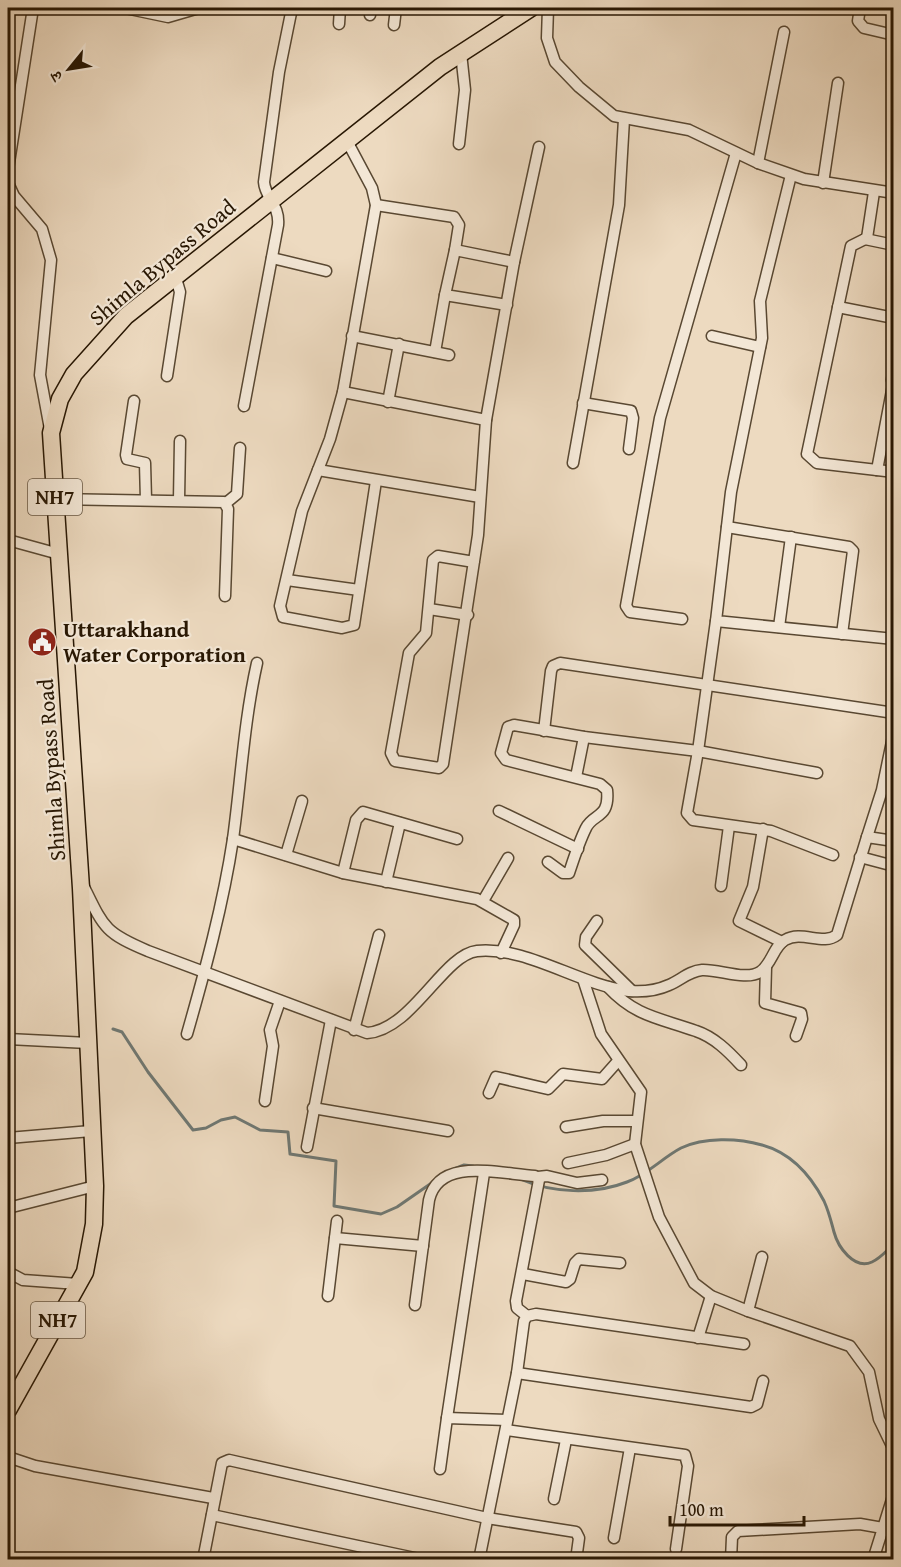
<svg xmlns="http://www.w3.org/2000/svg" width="901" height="1567" font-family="'Gentium Book Plus','Noto Serif Devanagari',serif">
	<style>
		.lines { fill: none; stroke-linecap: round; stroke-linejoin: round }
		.stream { stroke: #6f7873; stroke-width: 3 }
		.minor-casing { stroke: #594832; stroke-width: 13 }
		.highway-casing { stroke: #281703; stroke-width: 19 }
		.minor { stroke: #f3e7d6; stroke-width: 10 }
		.highway { stroke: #eddac0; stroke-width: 16 }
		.labels { text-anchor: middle; stroke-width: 4.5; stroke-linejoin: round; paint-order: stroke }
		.shield { fill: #f3e7d6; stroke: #655542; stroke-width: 1.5 }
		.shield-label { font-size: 21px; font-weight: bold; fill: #281703 }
		.street-label { font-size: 22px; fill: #281703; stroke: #f3e7d6 }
		.poi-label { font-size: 22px; font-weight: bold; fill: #281703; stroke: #f3e7d6; text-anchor: start }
	</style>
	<rect width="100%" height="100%" fill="#eddac0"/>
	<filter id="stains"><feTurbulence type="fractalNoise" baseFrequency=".00333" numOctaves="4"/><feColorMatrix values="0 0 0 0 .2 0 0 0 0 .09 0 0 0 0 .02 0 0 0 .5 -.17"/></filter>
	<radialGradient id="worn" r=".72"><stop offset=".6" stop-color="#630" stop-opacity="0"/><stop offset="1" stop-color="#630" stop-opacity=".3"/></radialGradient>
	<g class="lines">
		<!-- stream -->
		<g class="stream">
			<path d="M 113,1029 L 122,1032 L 148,1072 L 193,1130 L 206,1128 L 221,1120 L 235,1117 L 260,1130 L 288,1132 L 290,1154 L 336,1161 L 334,1206 L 381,1214 L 397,1207 L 433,1182"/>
			<path d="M 454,1169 L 464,1165 L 473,1166"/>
			<path d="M 520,1179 C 552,1193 594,1195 627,1182 C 647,1175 662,1158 681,1148 C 704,1137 738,1138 762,1145 C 791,1153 811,1176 824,1201 C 829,1212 831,1221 834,1232 C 838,1247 854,1270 872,1262 C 881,1258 887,1250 894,1244"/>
		</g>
		<!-- minor casing -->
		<g class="minor-casing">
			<g id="minor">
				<path d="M 125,8 L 168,17 L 199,8"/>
				<path d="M 548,8 L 547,38 L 555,62 L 579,87 L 614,116 L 689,130 L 758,163 L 804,179 L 894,193"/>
				<path d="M 860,8 L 858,21 L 864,28 L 894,35"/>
				<path d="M 370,15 L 371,8"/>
				<path d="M 339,24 L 340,8"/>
				<path d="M 394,25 L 396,8"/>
				<path d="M 347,141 L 372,188 L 376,205 L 343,392 L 330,439 L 302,511 L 280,606 L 283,617 L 342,628 L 354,625 L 376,481"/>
				<path d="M 459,144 L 465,90 L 461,53"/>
				<path d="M 758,163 L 784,32"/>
				<path d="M 8,169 L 33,8"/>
				<path d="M 791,175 L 760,301 L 762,338 L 731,492 L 716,621 L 894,639"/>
				<path d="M 8,183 L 14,196 L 42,229 L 51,260 L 40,375 L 50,429"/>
				<path d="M 823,183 L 838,83"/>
				<path d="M 874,192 L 867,238 L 851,246 L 807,454 L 817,463 L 894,472"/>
				<path d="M 376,205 L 454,217 L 459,225 L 455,250"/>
				<path d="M 865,239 L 894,245"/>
				<path d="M 272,258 L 326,271"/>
				<path d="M 507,305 L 445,295 L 455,250 L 514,262"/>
				<path d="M 838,307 L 894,318"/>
				<path d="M 352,336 L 449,355"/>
				<path d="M 712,336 L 760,347"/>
				<path d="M 435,352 L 445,295"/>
				<path d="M 167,376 L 180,292 L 175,275"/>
				<path d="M 892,380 L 894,366"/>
				<path d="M 343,392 L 486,420"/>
				<path d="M 134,401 L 126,455 L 127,459 L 145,463 L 146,500"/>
				<path d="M 388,402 L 399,344"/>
				<path d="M 583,403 L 631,411 L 633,418 L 629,449"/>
				<path d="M 244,406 L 278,225 C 280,205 265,198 264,182 L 279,72 L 292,8"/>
				<path d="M 573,463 L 619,205 L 624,119"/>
				<path d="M 318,470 L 480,497"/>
				<path d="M 877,470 L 894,380"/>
				<path d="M 55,499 L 224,502 L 228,509 L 225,596"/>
				<path d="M 179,500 L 180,441"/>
				<path d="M 226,503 L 237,494 L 240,448"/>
				<path d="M 727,527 L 849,547 L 853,551 L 842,634"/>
				<path d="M 8,540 L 59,554"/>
				<path d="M 474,562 L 438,556 L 433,560 L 426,633 L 409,653 L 391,753 L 395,761 L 439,768 L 443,764 L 478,535 L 486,420 L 514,262 L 539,147"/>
				<path d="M 287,580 L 359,590"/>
				<path d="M 429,609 L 468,615"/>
				<path d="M 682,619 L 630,612 L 626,606 L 660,418 L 736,153"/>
				<path d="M 779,627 L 791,537"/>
				<path d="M 544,731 L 551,671 L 553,666 L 560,663 L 894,713"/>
				<path d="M 817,773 L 698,751 L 687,813 L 693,820 L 771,831 L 833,855"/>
				<path d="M 576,777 L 584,737"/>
				<path d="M 499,811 L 578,849"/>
				<path d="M 763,829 L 753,887 L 739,921 L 782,942"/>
				<path d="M 867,837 L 882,790 L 894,732"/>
				<path d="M 233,839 L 343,873 L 477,899 L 514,920 L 514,925 L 501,953"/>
				<path d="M 286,855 L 302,801"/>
				<path d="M 860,857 L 894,866"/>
				<path d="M 548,862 L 563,873 L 569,873 C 574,858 579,842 586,828 C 593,813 610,819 607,790 L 600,784 L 506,760 L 501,753 L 508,727 L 514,725 L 584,737 L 698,751 L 716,621"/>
				<path d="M 343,873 L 356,820 L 363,812 L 457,839"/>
				<path d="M 386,882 L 400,823"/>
				<path d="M 721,886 L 729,826"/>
				<path d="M 84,887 C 104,928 105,933 148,951 L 367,1033 C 412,1030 443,955 477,951 C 527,946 579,985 629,991 C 642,992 658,990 669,985 C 681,980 689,971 702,970 C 719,969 746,981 760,972 C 772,964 773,947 785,940 C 802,930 823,946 837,935 L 867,837 L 894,841"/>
				<path d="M 483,901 L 508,858"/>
				<path d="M 597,921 L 586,937 L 585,945 L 632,991"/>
				<path d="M 766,967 L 765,1003 L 801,1013 L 802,1019 L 796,1036"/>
				<path d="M 583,979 L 601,1034 L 641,1092 L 635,1144 L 659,1217 L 694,1283 L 711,1296 L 748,1311 L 850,1346 L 869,1372 L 879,1419 L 894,1450"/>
				<path d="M 608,987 C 636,1017 660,1018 696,1031 C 714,1037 728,1051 741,1065"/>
				<path d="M 354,1030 L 379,935"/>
				<path d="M 187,1034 C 205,971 223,905 233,839 C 241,780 244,721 257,663"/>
				<path d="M 8,1039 L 88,1043"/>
				<path d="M 489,1093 L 496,1077 L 548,1089 L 563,1074 L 602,1079 L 618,1061"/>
				<path d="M 265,1101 L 273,1046 L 270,1030 L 280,1001"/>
				<path d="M 313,1108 L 448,1131"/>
				<path d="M 566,1127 L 603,1121 L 637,1121"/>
				<path d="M 8,1138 L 91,1131"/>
				<path d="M 307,1147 L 331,1020"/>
				<path d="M 568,1163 L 606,1155 L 635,1144"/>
				<path d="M 538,1177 L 547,1176 L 577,1183 L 602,1180"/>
				<path d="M 8,1208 L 95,1186"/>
				<path d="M 335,1238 L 423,1246"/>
				<path d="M 8,1272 L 23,1280 L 78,1284"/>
				<path d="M 523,1274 L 566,1282 L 570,1279 L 575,1263 L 579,1259 L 620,1263"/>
				<path d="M 328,1296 L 337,1221"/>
				<path d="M 415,1305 L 429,1200 C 439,1156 500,1174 535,1176 L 539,1180 L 516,1301 L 517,1308 L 527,1316"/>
				<path d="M 748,1311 L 762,1257"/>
				<path d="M 698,1338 L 711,1296"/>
				<path d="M 517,1373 L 751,1407 L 757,1404 L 763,1381"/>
				<path d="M 447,1418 L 484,1173"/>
				<path d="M 506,1430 L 685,1455 L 688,1466 L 676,1549"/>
				<path d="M 8,1457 L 35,1466 L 213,1498"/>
				<path d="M 440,1469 L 447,1418 L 507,1420"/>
				<path d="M 554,1499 L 566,1440"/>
				<path d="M 212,1515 L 424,1560"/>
				<path d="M 614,1538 L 630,1448"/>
				<path d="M 203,1560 L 222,1463 L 229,1460 L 487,1518 L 576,1532 L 579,1538 L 576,1560"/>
				<path d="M 479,1560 L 517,1373 L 524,1321 L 527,1316 L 536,1314 L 744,1344"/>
				<path d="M 731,1560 L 732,1537 L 738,1531 L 860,1524 L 894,1530"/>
				<path d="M 873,1560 L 894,1493"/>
			</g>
		</g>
		<!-- highway casing -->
		<g class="highway-casing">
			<path id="highway" d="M 8,1410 L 85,1272 L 94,1224 L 95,1186 L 81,888 L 51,433 L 60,399 L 74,374 L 126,316 L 440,67 L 531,8"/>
		</g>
		<!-- minor -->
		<use href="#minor" class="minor"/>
		<!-- highway -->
		<use href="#highway" class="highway"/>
	</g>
	<!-- icons -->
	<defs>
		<g id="civic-disc" transform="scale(1.5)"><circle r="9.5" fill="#8f2418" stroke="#f3e7d6"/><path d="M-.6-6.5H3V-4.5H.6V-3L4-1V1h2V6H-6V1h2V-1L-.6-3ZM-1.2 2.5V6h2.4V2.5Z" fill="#fff"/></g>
	</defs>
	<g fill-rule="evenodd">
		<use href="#civic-disc" x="42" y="642"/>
	</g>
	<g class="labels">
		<!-- shield labels -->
		<g class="shield">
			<rect x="28" y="479" width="54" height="36" rx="4.5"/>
			<rect x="31" y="1302" width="54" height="36" rx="4.5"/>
		</g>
		<g class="shield-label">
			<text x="55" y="504">NH7</text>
			<text x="58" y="1327">NH7</text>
		</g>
		<!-- street labels -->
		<g class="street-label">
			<text transform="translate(162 262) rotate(-40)" y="8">Shimla Bypass Road</text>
			<text transform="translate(51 770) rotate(-94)" y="8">Shimla Bypass Road</text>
		</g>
		<!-- poi labels -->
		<g class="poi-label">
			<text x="63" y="637">Uttarakhand<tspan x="63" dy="25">Water Corporation</tspan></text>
		</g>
	</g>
	<!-- margin -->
	<rect width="901" height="1567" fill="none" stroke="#eddac0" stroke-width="30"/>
	<rect x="9" y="9" width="883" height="1549" fill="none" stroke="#281703" stroke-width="3"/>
	<rect x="15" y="15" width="871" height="1537" fill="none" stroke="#281703" stroke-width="1.5"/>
	<!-- north arrow -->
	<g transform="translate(69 69) rotate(240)" stroke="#f3e7d6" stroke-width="4.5" paint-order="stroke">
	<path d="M0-4.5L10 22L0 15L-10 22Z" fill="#281703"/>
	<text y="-9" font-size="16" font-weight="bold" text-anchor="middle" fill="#281703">उ</text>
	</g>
	<!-- scale -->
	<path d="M670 1516v9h134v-9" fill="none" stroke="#281703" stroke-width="3"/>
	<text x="679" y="1516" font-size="18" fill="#281703" stroke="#f3e7d6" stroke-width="4.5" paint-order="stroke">100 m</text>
	<rect width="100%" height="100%" filter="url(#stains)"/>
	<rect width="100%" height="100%" fill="url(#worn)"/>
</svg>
